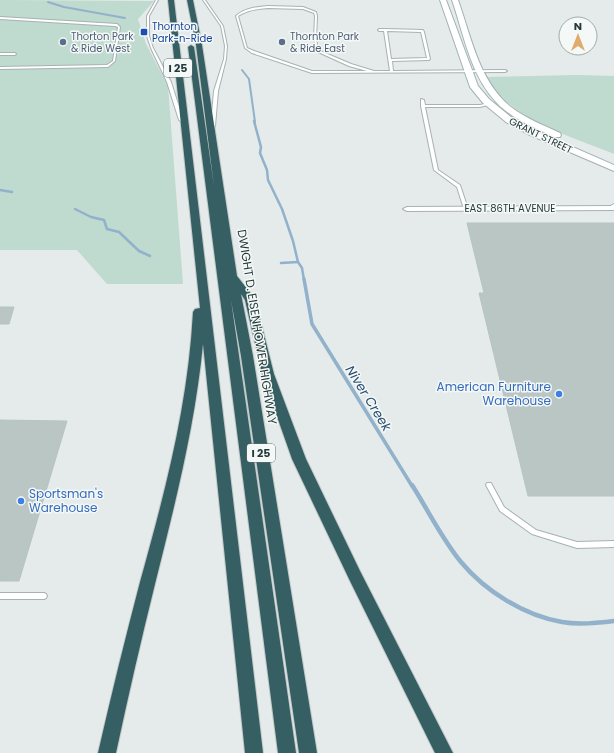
<svg xmlns="http://www.w3.org/2000/svg" width="614" height="753" font-family="Poppins,sans-serif">
	<style>
		.green { fill: #bfdace }
		.lines { fill: none; stroke-linecap: round; stroke-linejoin: round }
		.stream-far3 { stroke: #92b1ca; stroke-width: 2 }
		.stream-far2 { stroke: #92b1ca; stroke-width: 2.5 }
		.stream-far1 { stroke: #92b1ca; stroke-width: 3.5 }
		.stream { stroke: #92b1ca; stroke-width: 4.5 }
		.building { fill: #b9c6c4; stroke: #b7c4c3 }
		.lane-casing { stroke: #a7b2b2; stroke-width: 2 }
		.street-casing { stroke: #a7b2b2; stroke-width: 2 }
		.secondary-casing { stroke: #a0b3b2; stroke-width: 2 }
		.highway-casing { stroke: #c2c8c8; stroke-width: 2 }
		.lane { fill: #fff; fill-rule: evenodd }
		.street { fill: #fff; fill-rule: evenodd }
		.secondary { fill: #fff; fill-rule: evenodd }
		.highway { fill: #355f63; fill-rule: evenodd }
		.transit-dot { fill: #1a4fb4; stroke: #f4f8f7; stroke-width: 1.5 }
		.service-dot { fill: #5c6f8a; stroke: #f4f8f7; stroke-width: 1.5 }
		.shop-dot { fill: #3f7fe0; stroke: #f4f8f7; stroke-width: 1.5 }
		.labels { text-anchor: middle; stroke-width: 3; stroke-linejoin: round; paint-order: stroke }
		.far-transit-label { font-size: 10px; fill: #164399; stroke: #f4f8f7; text-anchor: start }
		.far-service-label { font-size: 10px; fill: #4e5e75; stroke: #f4f8f7; text-anchor: start }
		.far-street-label { font-size: 10px; fill: #253a3b; stroke: #f4f8f7 }
		.shield { fill: #f4f8f7; stroke: #637373; stroke-width: 1 }
		.shield-label { font-size: 11px; font-weight: bold; fill: #253a3b }
		.street-label { font-size: 12px; fill: #253a3b; stroke: #f4f8f7 }
		.shop-label { font-size: 12px; fill: #366cbe; stroke: #f4f8f7; text-anchor: end }
		.water-label { font-size: 13px; font-style: italic; fill: #264e70; stroke: #f4f8f7 }
	</style>
	<rect width="100%" height="100%" fill="#e4ebea"/>
	<!-- green -->
	<g class="green">
		<path d="M 0,0 L 154,1 L 138,19 L 146,44 L 168,86 L 183,284 L 107,284 L 77,250 L 0,250 Z"/>
		<path d="M 576,75 L 614,76 L 614,154 C 573,137 508,119 487,77 Z"/>
	</g>
	<g class="lines">
		<!-- stream-far3 -->
		<g class="stream-far3">
			<path d="M 48,2 L 64,7 L 125,18"/>
			<path d="M 242,70 L 249,79 L 255,122"/>
		</g>
		<!-- stream-far2 -->
		<g class="stream-far2">
			<path d="M 254,121 L 261,147 L 260,153 L 267,170 L 268,180 L 282,209 L 293,241 L 298,262 L 302,268 L 304,280"/>
			<path d="M 0,190 L 12,192"/>
			<path d="M 75,209 L 91,217 L 104,220 L 107,229 L 119,232 L 139,251 L 150,256"/>
			<path d="M 281,263 L 298,262"/>
		</g>
		<!-- stream-far1 -->
		<path class="stream-far1" d="M 304,279 L 312,324 L 412,486"/>
		<!-- stream -->
		<path class="stream" d="M 412,485 C 428,510 442,539 461,562 C 485,591 525,616 562,622 C 579,625 597,623 614,621"/>
	</g>
	<!-- building -->
	<g class="building">
		<path d="M 467,223 L 614,223 L 614,496 L 528,496 L 479,293 L 484,293 Z"/>
		<path d="M 0,307 L 14,307 L 9,324 L 0,324 Z"/>
		<path d="M 0,420 L 67,421 L 19,581 L 0,581 Z"/>
	</g>
	<g class="lines">
		<!-- lane casing -->
		<g class="lane-casing">
			<g id="lane">
				<path d="M 156,0 L 158,0 L 149,16 L 149,36 L 153,48 L 171,82 L 183,120 L 181,121 L 179,120 L 167,82 L 151,48 L 147,36 L 147,16 Z"/>
				<path d="M 203,0 L 205,0 L 223,26 L 227,46 L 226,59 L 218,91 L 215,126 L 213,127 L 211,126 L 214,91 L 224,59 L 225,46 L 221,26 Z"/>
				<path d="M 268,6 L 303,7 L 316,12 L 317,16 L 316,39 L 318,50 L 351,64 L 374,71 L 390,71 L 384,31 L 379,31 L 378,30 L 379,29 L 385,29 L 423,30 L 424,32 L 430,59 L 429,60 L 392,61 L 393,71 L 505,70 L 507,71 L 505,72 L 312,73 L 252,53 L 245,48 L 236,16 C 245,8 256,7 268,6 ZM 268,8 L 303,9 L 314,13 L 315,16 L 314,39 L 316,51 L 349,66 L 367,71 L 312,71 L 254,51 L 247,48 L 238,16 C 247,10 257,9 268,8 ZM 387,31 L 421,32 L 427,58 L 391,59 Z"/>
				<path d="M 0,17 L 117,24 L 120,27 L 115,61 L 108,67 L 0,69 L 0,67 L 107,65 L 113,61 L 118,27 L 115,26 L 0,19 Z"/>
				<path d="M 0,53 L 15,53 L 16,54 L 15,55 L 0,55 Z"/>
				<path d="M 421,99 L 424,100 L 425,105 L 480,105 L 489,103 L 491,104 L 480,107 L 425,107 L 438,170 L 460,185 L 468,209 L 467,210 L 466,210 L 464,209 L 457,187 L 434,170 L 421,106 Z"/>
				<path d="M 487,483 L 491,483 L 504,507 L 536,530 L 577,542 L 614,541 L 614,547 L 577,548 L 532,534 L 500,511 L 486,485 Z"/>
				<path d="M 0,593 L 44,593 L 46,594 L 47,596 L 46,598 L 44,599 L 0,599 Z"/>
			</g>
		</g>
		<!-- street casing -->
		<g class="street-casing">
			<path id="street" d="M 614,206 L 614,210 L 407,211 L 403,209 L 407,207 Z"/>
		</g>
		<!-- secondary casing -->
		<g class="secondary-casing">
			<g id="secondary">
				<path d="M 440,0 L 446,0 L 478,86 L 489,99 L 512,118 L 536,131 L 614,165 L 614,171 L 530,135 L 506,122 L 483,103 L 470,87 Z"/>
				<path d="M 452,0 L 458,0 C 471,36 479,82 511,107 C 525,118 543,125 560,133 L 561,135 L 560,137 L 554,137 C 538,129 520,122 506,111 C 472,85 465,38 452,0 Z"/>
				<path d="M 614,204 L 614,210 L 609,210 L 607,208 Z"/>
			</g>
		</g>
		<!-- highway casing -->
		<g class="highway-casing">
			<g id="highway">
				<path d="M 168,0 L 174,0 L 263,753 L 245,753 L 203,344 C 195,426 175,504 155,584 C 141,640 128,697 116,753 L 98,753 C 111,696 125,639 140,582 C 165,492 188,406 193,312 L 195,309 L 200,308 Z"/>
				<path d="M 187,0 L 193,0 L 202,45 L 237,276 L 255,299 L 274,374 L 306,459 L 360,571 L 453,753 L 435,753 L 350,581 L 292,459 L 262,374 L 245,300 L 241,294 L 253,356 L 317,753 L 299,753 L 241,356 L 231,300 L 296,753 L 278,753 L 188,47 L 191,45 L 194,47 L 214,186 L 196,45 Z"/>
			</g>
		</g>
		<!-- lane -->
		<use href="#lane" class="lane"/>
		<!-- street -->
		<use href="#street" class="street"/>
		<!-- secondary -->
		<use href="#secondary" class="secondary"/>
		<!-- highway -->
		<use href="#highway" class="highway"/>
	</g>
	<!-- markers -->
	<rect class="transit-dot" x="140" y="28" width="8" height="8" rx="2"/>
	<g class="service-dot">
		<circle cx="63" cy="42" r="4"/>
		<circle cx="282" cy="42" r="4"/>
	</g>
	<g class="shop-dot">
		<circle cx="559" cy="394" r="4"/>
		<circle cx="21" cy="501" r="4"/>
	</g>
	<g class="labels">
		<!-- far-transit labels -->
		<g class="far-transit-label">
			<text x="152" y="30">Thornton<tspan x="152" dy="12">Park-n-Ride</tspan></text>
		</g>
		<!-- far-service labels -->
		<g class="far-service-label">
			<text x="71" y="40">Thorton Park<tspan x="71" dy="12">&amp; Ride West</tspan></text>
			<text x="290" y="40">Thornton Park<tspan x="290" dy="12">&amp; Ride East</tspan></text>
		</g>
		<!-- far-street labels -->
		<g class="far-street-label">
			<text transform="translate(541 135) rotate(26)" y="4">GRANT STREET</text>
			<text x="510" y="212">EAST 86TH AVENUE</text>
		</g>
		<!-- shield labels -->
		<g class="shield">
			<rect x="164" y="59" width="28" height="18" rx="3"/>
			<rect x="247" y="444" width="28" height="18" rx="3"/>
		</g>
		<g class="shield-label">
			<text x="178" y="72">I 25</text>
			<text x="261" y="457">I 25</text>
		</g>
		<!-- street labels -->
		<g class="street-label">
			<text transform="translate(257 327) rotate(81)" y="4">DWIGHT D. EISENHOWER HIGHWAY</text>
		</g>
		<!-- shop labels -->
		<g class="shop-label">
			<text x="551" y="391">American Furniture<tspan x="551" dy="14">Warehouse</tspan></text>
			<text x="29" y="498" text-anchor="start">Sportsman's<tspan x="29" dy="14">Warehouse</tspan></text>
		</g>
		<!-- water labels -->
		<g class="water-label">
			<text transform="translate(369 398) rotate(58)" y="5">Niver Creek</text>
		</g>
	</g>
	<!-- north arrow -->
	<g transform="translate(578 36)"><circle r="19" fill="#f4f8f7" stroke="#a1acac"/>
	<path d="M0-3L7 15L0 10L-7 15Z" fill="#e1ab6c"/>
	<text y="-6" font-size="11" font-weight="bold" text-anchor="middle" fill="#253a3b">N</text>
	</g>
</svg>
